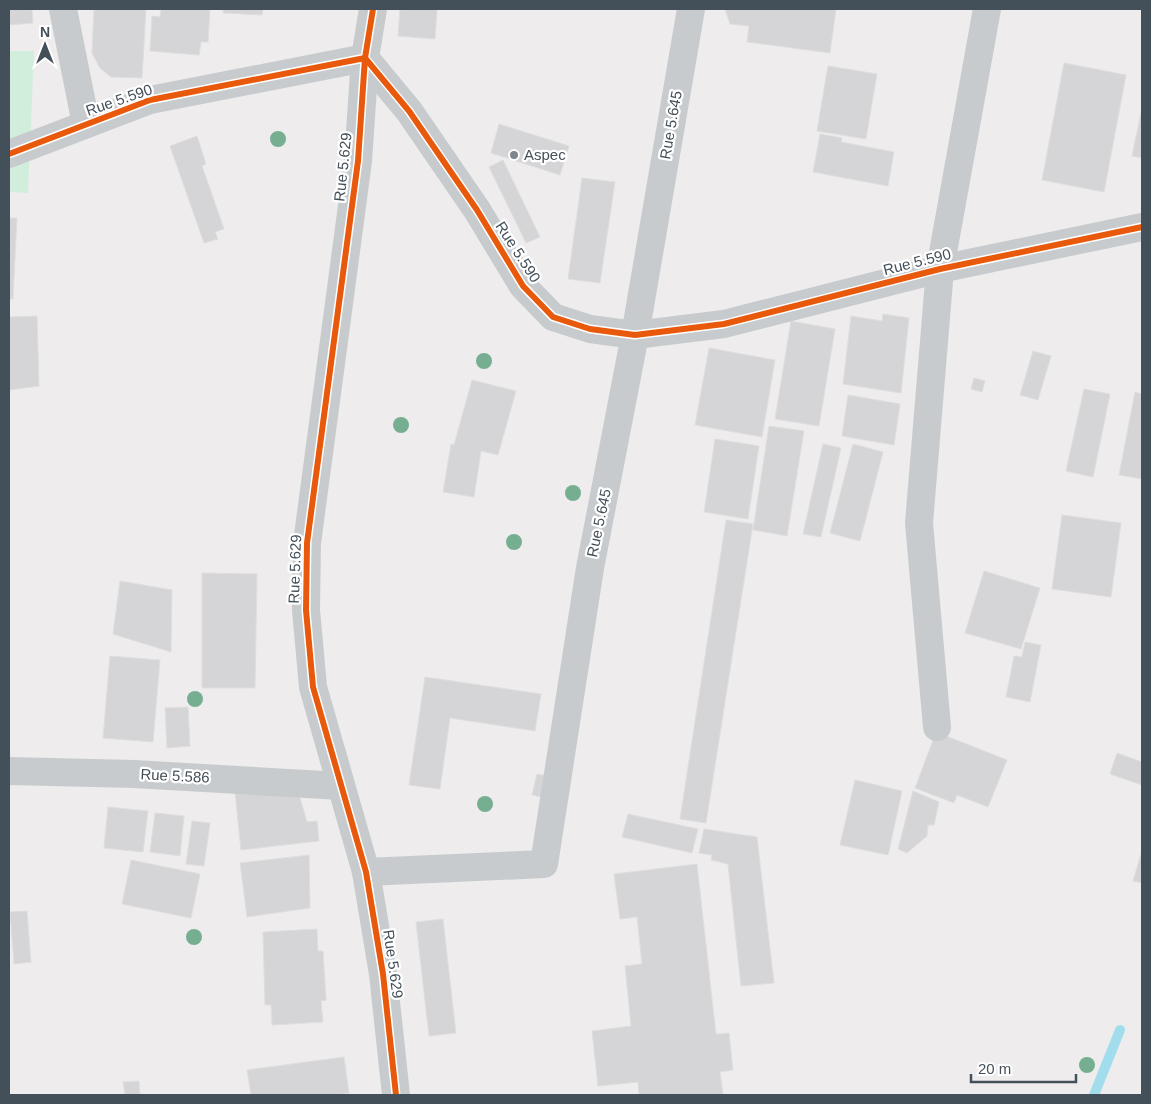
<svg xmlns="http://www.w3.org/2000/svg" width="1151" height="1104" font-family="Helvetica,sans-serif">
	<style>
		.green { fill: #d0eedb }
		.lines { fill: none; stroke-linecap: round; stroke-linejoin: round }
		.stream { stroke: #a2dded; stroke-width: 10 }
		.building { fill: #d5d4d7; stroke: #dfdedf }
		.minor { stroke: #c8cbcd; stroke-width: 28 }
		.cycleway-casing { stroke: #fff; stroke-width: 9 }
		.cycleway { stroke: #e8590c; stroke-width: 6 }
		.tree { fill: #76ae92 }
		.poi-dot { fill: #7f868c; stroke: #fff; stroke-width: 2 }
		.labels { text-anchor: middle; stroke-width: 4.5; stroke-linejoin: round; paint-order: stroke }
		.street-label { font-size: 15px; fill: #434f59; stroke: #fff }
		.poi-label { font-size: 15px; fill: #434f59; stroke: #fff; text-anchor: start }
	</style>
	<rect width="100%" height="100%" fill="#eeecec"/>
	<!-- green -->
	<path class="green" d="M 9,51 L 34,51 L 28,193 L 9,192 Z"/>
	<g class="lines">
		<!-- stream -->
		<path class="stream" d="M 1094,1095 L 1120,1030"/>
	</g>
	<!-- building -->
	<g class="building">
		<path d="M 9,9 L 32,9 L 33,23 L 9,25 Z"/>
		<path d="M 94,9 L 146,9 L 142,78 L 111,77 L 100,68 L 92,53 Z"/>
		<path d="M 161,9 L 210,9 L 208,42 L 201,42 L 199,55 L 150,51 L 152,16 L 160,17 Z"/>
		<path d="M 223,9 L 263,9 L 262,15 L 223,13 Z"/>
		<path d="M 400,9 L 437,9 L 435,39 L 398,36 Z"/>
		<path d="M 725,9 L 836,9 L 830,53 L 747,42 L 749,26 L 730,24 Z"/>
		<path d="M 1064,63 L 1126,75 L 1104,192 L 1042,180 Z"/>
		<path d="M 828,66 L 877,74 L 866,139 L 817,131 Z"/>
		<path d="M 1142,108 L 1142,158 L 1132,156 Z"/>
		<path d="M 499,124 L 569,146 L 560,175 L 491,153 Z"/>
		<path d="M 820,134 L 842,138 L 841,142 L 894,152 L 888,186 L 813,172 Z"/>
		<path d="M 197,136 L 206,164 L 202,166 L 224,229 L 215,232 L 218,239 L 204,243 L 170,146 Z"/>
		<path d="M 503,160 L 540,237 L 526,243 L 489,167 Z"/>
		<path d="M 582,178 L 615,182 L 600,283 L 568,279 Z"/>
		<path d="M 9,218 L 17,218 L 13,299 L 9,299 Z"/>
		<path d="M 883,314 L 909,318 L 901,393 L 843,384 L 851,316 L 882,321 Z"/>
		<path d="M 37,316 L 39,386 L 9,390 L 9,317 Z"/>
		<path d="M 791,321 L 835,329 L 819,426 L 775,419 Z"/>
		<path d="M 709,348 L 775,360 L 762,437 L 695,425 Z"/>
		<path d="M 1033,351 L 1051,356 L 1038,400 L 1020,395 Z"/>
		<path d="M 974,378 L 985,381 L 982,392 L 971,389 Z"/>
		<path d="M 472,380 L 516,391 L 498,455 L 481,451 L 474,497 L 443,492 L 451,444 L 454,445 Z"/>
		<path d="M 1084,389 L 1110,394 L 1093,477 L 1066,471 Z"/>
		<path d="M 1135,392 L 1142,394 L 1142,479 L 1119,475 Z"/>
		<path d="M 848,395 L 900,404 L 894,445 L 842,436 Z"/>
		<path d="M 769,426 L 804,431 L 787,536 L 753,530 Z"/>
		<path d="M 715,439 L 759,446 L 748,519 L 704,512 Z"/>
		<path d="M 823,444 L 841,448 L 821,537 L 803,534 Z"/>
		<path d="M 853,444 L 883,452 L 860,541 L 830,533 Z"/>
		<path d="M 1062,515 L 1121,523 L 1111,597 L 1052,589 Z"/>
		<path d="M 726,520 L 753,524 L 706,823 L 680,819 Z"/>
		<path d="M 984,571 L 1040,588 L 1021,649 L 965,633 Z"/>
		<path d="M 202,573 L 257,574 L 255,688 L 202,688 Z"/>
		<path d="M 120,581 L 172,590 L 171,652 L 113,634 Z"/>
		<path d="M 1025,642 L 1041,645 L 1030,702 L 1006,697 L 1014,656 L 1022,657 Z"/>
		<path d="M 110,656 L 160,660 L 153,742 L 103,738 Z"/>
		<path d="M 425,677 L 541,694 L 535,731 L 450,718 L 440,789 L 409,785 Z"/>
		<path d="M 188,707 L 190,746 L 167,748 L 165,708 Z"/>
		<path d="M 936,732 L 1007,760 L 988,807 L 957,795 L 954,803 L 915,788 Z"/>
		<path d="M 1117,753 L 1142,762 L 1142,785 L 1110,774 Z"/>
		<path d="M 537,774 L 571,781 L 567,802 L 532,795 Z"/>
		<path d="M 855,780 L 902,791 L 888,855 L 840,845 Z"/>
		<path d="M 234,782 L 297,788 L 307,822 L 317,821 L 319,841 L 241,850 Z"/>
		<path d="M 913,791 L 939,802 L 934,825 L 928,825 L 927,836 L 907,853 L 898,849 Z"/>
		<path d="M 108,807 L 148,811 L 143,852 L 104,848 Z"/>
		<path d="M 155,813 L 184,816 L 180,856 L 150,852 Z"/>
		<path d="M 628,814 L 698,829 L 692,853 L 622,837 Z"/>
		<path d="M 192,821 L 210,823 L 204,866 L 186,864 Z"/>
		<path d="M 704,829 L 757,837 L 774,983 L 741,986 L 728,864 L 711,860 L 712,855 L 699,853 Z"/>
		<path d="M 1142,851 L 1142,883 L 1133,881 Z"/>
		<path d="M 309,855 L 310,908 L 247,917 L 240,863 Z"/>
		<path d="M 131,860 L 200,874 L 191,918 L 122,904 Z"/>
		<path d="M 697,864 L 716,1034 L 729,1033 L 733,1070 L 720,1072 L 723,1095 L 639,1095 L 638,1082 L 598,1086 L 592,1031 L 631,1026 L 625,966 L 642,964 L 637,917 L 620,919 L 614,874 Z"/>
		<path d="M 27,911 L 31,962 L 14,964 L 10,912 Z"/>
		<path d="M 443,919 L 456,1033 L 429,1036 L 416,922 Z"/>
		<path d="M 317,929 L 318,951 L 323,951 L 326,1000 L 321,1001 L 323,1022 L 272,1025 L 271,1005 L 265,1005 L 263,932 Z"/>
		<path d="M 344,1057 L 349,1093 L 334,1095 L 251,1095 L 247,1070 Z"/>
		<path d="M 139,1081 L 140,1095 L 125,1095 L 123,1082 Z"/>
	</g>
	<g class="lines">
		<!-- minor -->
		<g class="minor">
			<path d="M 63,9 L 86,124"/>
			<path d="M 373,9 L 365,58 L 358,161 L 307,543 L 306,610 L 313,687 L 366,872 L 383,974 L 396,1095"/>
			<path d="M 9,154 L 150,100 L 365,58 L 409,111 L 477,210 L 523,286 L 553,317 L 590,329 L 635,335 L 724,324 L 940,269 L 1142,227"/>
			<path d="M 937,727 L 919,523 L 940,269 L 987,9"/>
			<path d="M 9,771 L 134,774 L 341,786"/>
			<path d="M 366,872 L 544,864 L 590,568 L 635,335 L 691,9"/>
		</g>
		<!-- cycleway casing -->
		<g class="cycleway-casing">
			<g id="cycleway">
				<path d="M 373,9 L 365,58 L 358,161 L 307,543 L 306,610 L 313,687 L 366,872 L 383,974 L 396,1095"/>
				<path d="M 9,154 L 150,100 L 365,58 L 409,111 L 477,210 L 523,286 L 553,317 L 590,329 L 635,335 L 724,324 L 940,269 L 1142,227"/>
			</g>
		</g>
		<!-- cycleway -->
		<use href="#cycleway" class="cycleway"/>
	</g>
	<!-- trees -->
	<g class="tree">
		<circle cx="278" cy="139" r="8"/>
		<circle cx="484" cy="361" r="8"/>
		<circle cx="401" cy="425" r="8"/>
		<circle cx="573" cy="493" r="8"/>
		<circle cx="514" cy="542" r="8"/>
		<circle cx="195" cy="699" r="8"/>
		<circle cx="485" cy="804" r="8"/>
		<circle cx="194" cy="937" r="8"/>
		<circle cx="1087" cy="1065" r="8"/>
	</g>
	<!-- markers -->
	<circle class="poi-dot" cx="514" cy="155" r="5"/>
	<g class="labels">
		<!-- street labels -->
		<g class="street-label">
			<text transform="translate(119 100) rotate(-19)" y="5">Rue 5.590</text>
			<text transform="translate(671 125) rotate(-80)" y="5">Rue 5.645</text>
			<text transform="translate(343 167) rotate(-84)" y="5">Rue 5.629</text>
			<text transform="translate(518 252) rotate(57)" y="5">Rue 5.590</text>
			<text transform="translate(917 262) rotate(-14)" y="5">Rue 5.590</text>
			<text transform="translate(599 523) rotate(-78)" y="5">Rue 5.645</text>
			<text transform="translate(295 569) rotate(-88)" y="5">Rue 5.629</text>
			<text transform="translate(175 776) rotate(3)" y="5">Rue 5.586</text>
			<text transform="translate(393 964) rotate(82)" y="5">Rue 5.629</text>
		</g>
		<!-- poi labels -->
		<g class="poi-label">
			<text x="524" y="160">Aspec</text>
		</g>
	</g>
	<!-- border -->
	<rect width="1151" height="1104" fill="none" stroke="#434f59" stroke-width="20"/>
	<!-- north arrow -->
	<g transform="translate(45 45)" stroke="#ffffff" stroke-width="4" paint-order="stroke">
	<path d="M0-4L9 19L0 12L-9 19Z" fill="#434f59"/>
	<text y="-8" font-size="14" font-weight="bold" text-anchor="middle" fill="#434f59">N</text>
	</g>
	<!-- scale -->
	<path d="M971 1074v8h105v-8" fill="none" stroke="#434f59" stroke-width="2.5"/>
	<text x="978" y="1074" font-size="15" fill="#434f59" stroke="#ffffff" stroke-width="4" paint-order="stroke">20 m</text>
</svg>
